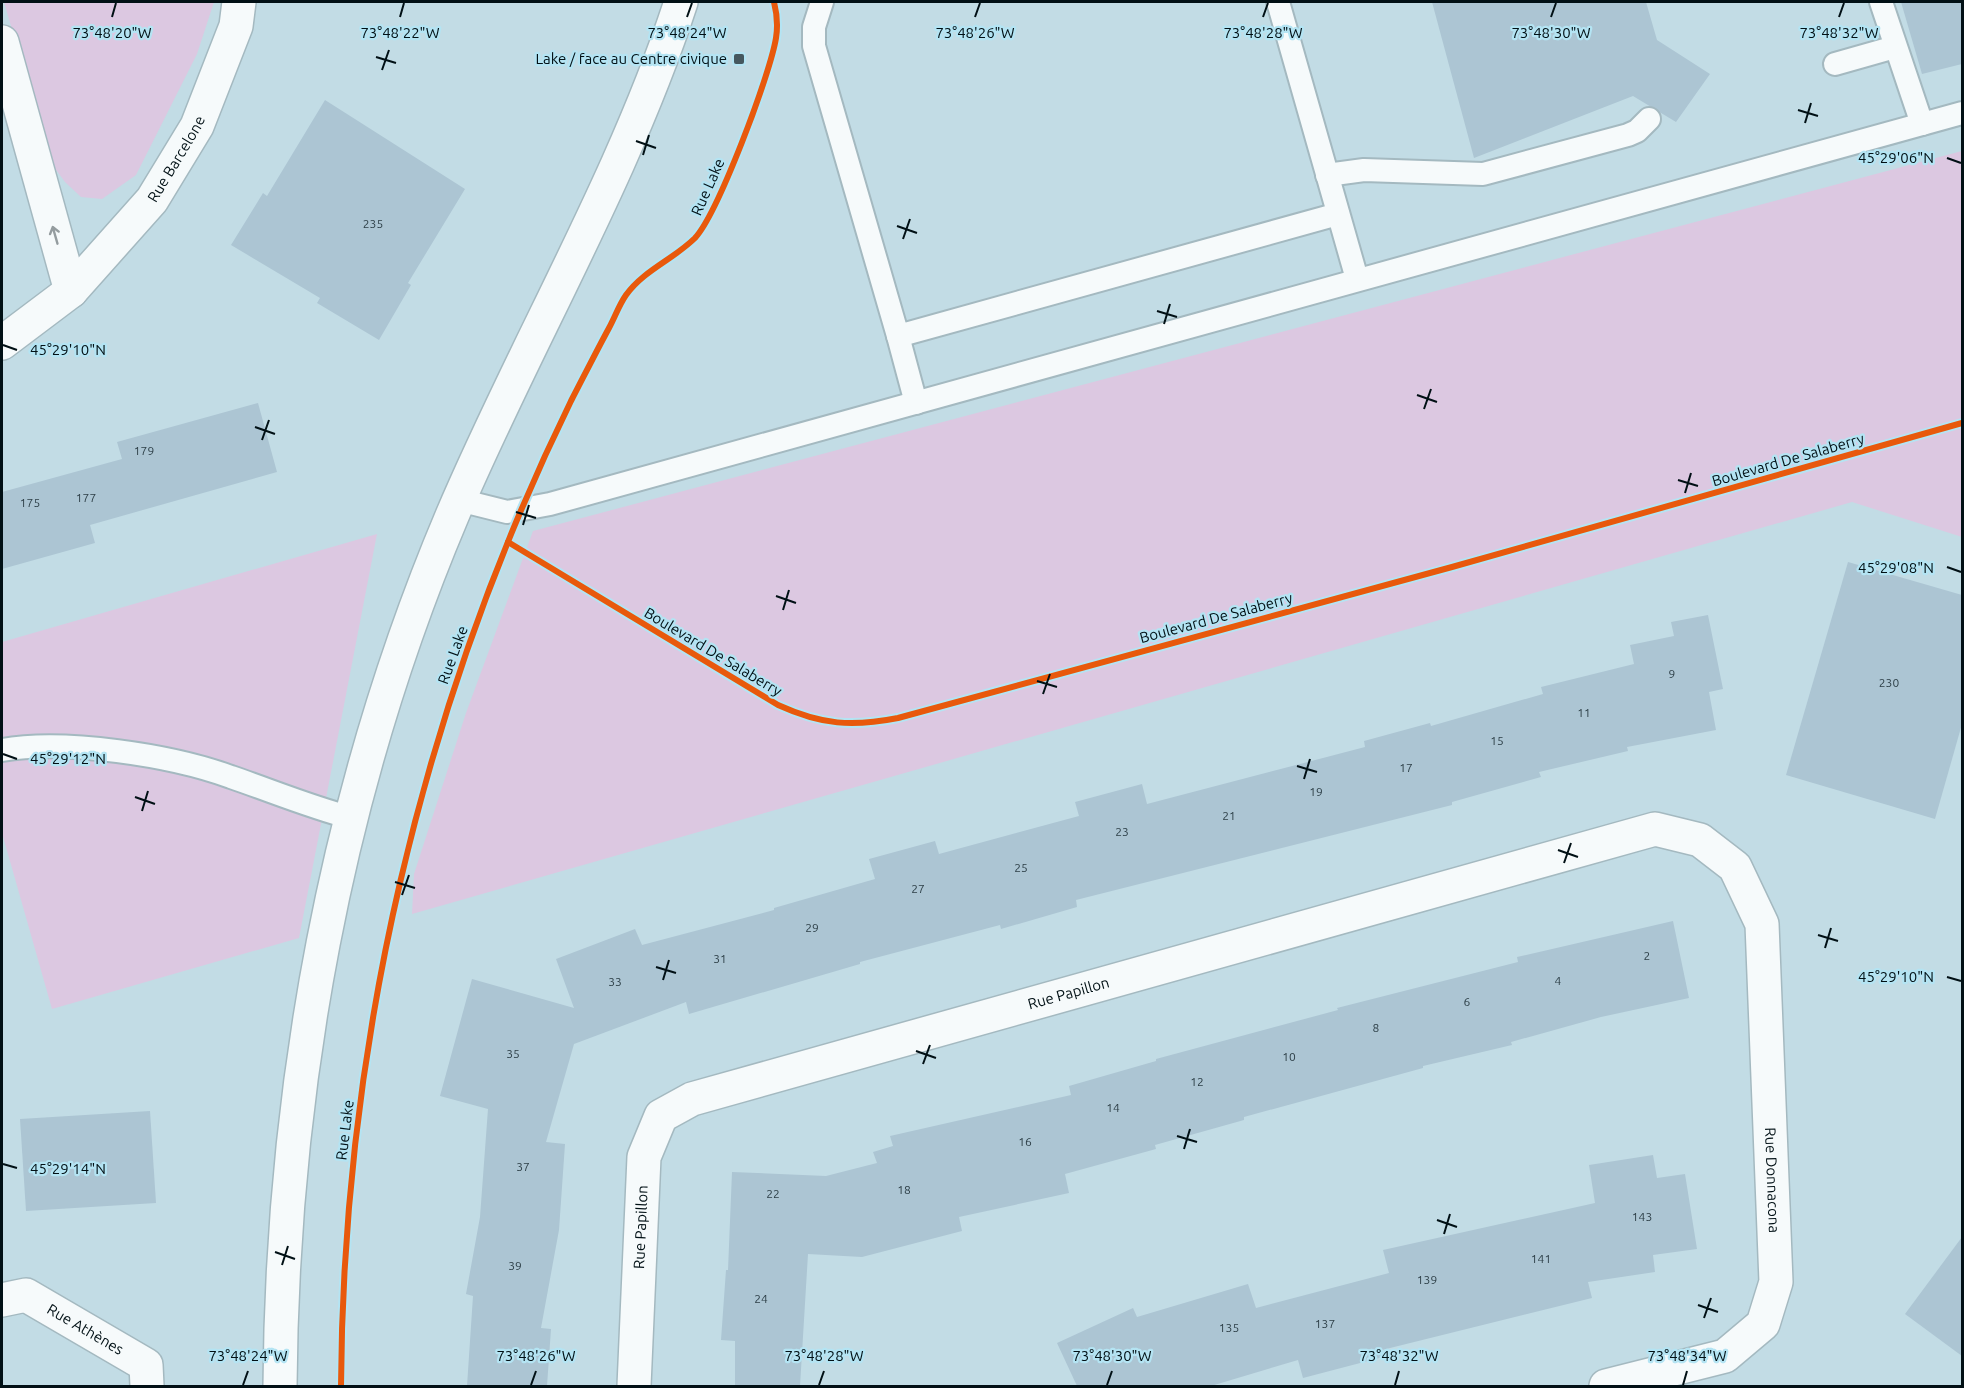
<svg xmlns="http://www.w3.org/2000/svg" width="1964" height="1388" font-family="Ubuntu,sans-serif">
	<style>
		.green { fill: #dcc8e1 }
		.building { fill: #acc5d3 }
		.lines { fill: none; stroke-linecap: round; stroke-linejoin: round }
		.service-casing { stroke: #a4b9c0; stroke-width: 26 }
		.minor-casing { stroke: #a4b9c0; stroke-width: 36 }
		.tertiary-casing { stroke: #a4b9c0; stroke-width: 36 }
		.service { stroke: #f6fafb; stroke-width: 22 }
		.minor { stroke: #f6fafb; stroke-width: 33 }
		.tertiary { stroke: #f6fafb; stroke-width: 33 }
		.cycleway-casing { stroke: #b4e4f3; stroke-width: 10 }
		.cycleway { stroke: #e8590c; stroke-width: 6 }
		.oneway { stroke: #949c9f }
		.ticks { fill: none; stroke: #011015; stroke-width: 2 }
		.poi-dot { fill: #45575e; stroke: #b4e4f3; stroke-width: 2 }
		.labels { text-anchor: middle; stroke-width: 4.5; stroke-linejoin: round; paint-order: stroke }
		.number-label { font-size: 12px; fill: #2c3e46 }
		.poi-label { font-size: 15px; fill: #011015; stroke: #b4e4f3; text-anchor: end }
		.street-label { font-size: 15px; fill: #011015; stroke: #b4e4f3 }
		.ticks-label { font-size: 15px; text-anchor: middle; fill: #011015; stroke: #b4e4f3; stroke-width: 4.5; stroke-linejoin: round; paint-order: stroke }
	</style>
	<rect width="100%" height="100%" fill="#c2dce5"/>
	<!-- green -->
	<g class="green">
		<path d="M 4,2 L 214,2 L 197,54 L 136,175 L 102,199 L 81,197 L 65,182 L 51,163 Z"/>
		<path d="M 1962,151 L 1962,537 L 1852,502 L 412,914 L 414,874 L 466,713 L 533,531 Z"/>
		<path d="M 377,534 L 299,938 L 52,1009 L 2,833 L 2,642 Z"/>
	</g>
	<!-- building -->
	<g class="building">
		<path d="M 1432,2 L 1646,2 L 1657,40 L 1710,74 L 1676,122 L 1633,96 L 1474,158 Z"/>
		<path d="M 1901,2 L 1962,2 L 1962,64 L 1922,74 Z"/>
		<path d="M 325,100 L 465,189 L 408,283 L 411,285 L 379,340 L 317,303 L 320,298 L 231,245 L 263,193 L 267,196 Z"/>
		<path d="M 258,403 L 277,472 L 90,525 L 95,543 L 2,569 L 2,492 L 122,459 L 117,442 Z"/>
		<path d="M 1848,562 L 1962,595 L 1962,724 L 1935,819 L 1786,775 Z"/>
		<path d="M 1708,615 L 1723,689 L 1709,692 L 1716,730 L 1627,747 L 1628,751 L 1539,772 L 1541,777 L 1452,802 L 1452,805 L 1076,900 L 1077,907 L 1001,929 L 1000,925 L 860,962 L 860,964 L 689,1014 L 686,1002 L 574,1044 L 546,1142 L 565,1144 L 559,1230 L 541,1328 L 551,1329 L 547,1386 L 467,1386 L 473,1296 L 466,1294 L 480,1217 L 488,1109 L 440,1096 L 472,979 L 574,1008 L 556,959 L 635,929 L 642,945 L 774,910 L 774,908 L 875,879 L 869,859 L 935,841 L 939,854 L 1079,816 L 1075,802 L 1142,784 L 1147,804 L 1365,747 L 1364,741 L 1430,723 L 1431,726 L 1543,694 L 1541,687 L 1634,664 L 1630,645 L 1674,636 L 1671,622 Z"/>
		<path d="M 1673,921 L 1689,998 L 1601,1017 L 1511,1042 L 1512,1045 L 1423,1066 L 1423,1068 L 1244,1117 L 1244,1120 L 1155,1145 L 1156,1149 L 1065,1174 L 1069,1193 L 959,1217 L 962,1231 L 862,1257 L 808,1254 L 800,1386 L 735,1386 L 735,1341 L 721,1340 L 726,1270 L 728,1270 L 732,1172 L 826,1176 L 877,1163 L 873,1152 L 893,1146 L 890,1136 L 1071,1095 L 1069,1086 L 1156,1061 L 1156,1059 L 1338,1010 L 1337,1008 L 1518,962 L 1517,957 Z"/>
		<path d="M 150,1111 L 156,1203 L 26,1211 L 20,1119 Z"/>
		<path d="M 1653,1155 L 1657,1178 L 1685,1174 L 1697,1249 L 1653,1255 L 1655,1272 L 1588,1282 L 1592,1298 L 1382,1350 L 1383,1357 L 1303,1378 L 1298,1360 L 1211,1386 L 1077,1386 L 1057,1343 L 1133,1308 L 1137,1317 L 1248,1284 L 1256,1308 L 1389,1273 L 1383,1250 L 1595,1203 L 1589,1165 Z"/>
		<path d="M 1962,1237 L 1962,1356 L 1905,1314 Z"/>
	</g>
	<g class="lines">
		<!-- service casing -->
		<g class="service-casing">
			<g id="service">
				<path d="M 822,2 L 814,27 L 814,46 L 898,336 L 1338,214"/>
				<path d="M 1278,2 L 1357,279"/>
				<path d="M 1881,2 L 1922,124"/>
				<path d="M 1835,64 L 1895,47"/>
				<path d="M 1327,175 L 1364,170 L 1483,174 L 1628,135 L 1637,131 L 1649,119"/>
				<path d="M 898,336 L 916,403"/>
				<path d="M 459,500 L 507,512 L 550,504 L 1962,113"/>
				<path d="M 2,750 C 65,739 171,755 231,777 C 272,791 310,807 352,818"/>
			</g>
		</g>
		<!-- minor casing -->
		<g class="minor-casing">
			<g id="minor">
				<path d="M 2,42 L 71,291"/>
				<path id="s1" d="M 2,343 L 71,291 L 152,200 L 197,126 L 236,26 L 239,2"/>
				<path id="s2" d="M 2,1300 L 26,1295 L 146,1365 L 147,1386"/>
				<path id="s3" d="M 634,1386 L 644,1157 L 661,1116 L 692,1099 L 1655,829 L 1700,840 L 1735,867 L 1762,924 L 1776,1282 L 1763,1324 L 1725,1356 L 1606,1386"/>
			</g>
		</g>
		<!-- tertiary casing -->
		<g class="tertiary-casing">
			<path id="tertiary" d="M 280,1386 C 282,1090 336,790 452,516 C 525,344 623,180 681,2"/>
		</g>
		<!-- service -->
		<use href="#service" class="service"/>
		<!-- minor -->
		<use href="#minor" class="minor"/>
		<!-- tertiary -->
		<use href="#tertiary" class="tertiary"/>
		<!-- cycleway casing -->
		<g class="cycleway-casing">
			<g id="cycleway">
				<path d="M 508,542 L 778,705 C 822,725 852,727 898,718 L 1452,567 L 1962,423"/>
				<path d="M 341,1386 C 343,1046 421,707 571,401 C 584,376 596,352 609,328 C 615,317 619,305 626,295 C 644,270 674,259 695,238 C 718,213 770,75 776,38 C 778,26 777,14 774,2"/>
			</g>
		</g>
		<!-- cycleway -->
		<use href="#cycleway" class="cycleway"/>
	</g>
	<!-- one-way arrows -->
	<defs><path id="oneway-shaft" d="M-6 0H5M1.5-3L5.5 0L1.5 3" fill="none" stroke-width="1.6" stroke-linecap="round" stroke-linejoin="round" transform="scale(1.5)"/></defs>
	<use class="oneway" href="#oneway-shaft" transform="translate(55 235) rotate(-106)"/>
	<!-- ticks -->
	<path class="ticks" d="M 112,17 L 116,3M 400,17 L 404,3M 687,17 L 692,3M 975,17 L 980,3M 1263,17 L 1268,3M 1551,17 L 1556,3M 1839,17 L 1844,3M 376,57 L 396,63M 382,70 L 389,50M 1798,110 L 1818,116M 1805,123 L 1811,103M 636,141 L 656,148M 643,155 L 649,135M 1947,158 L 1961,163M 897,226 L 917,233M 903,239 L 910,219M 1157,311 L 1177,317M 1164,324 L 1170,304M 3,345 L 17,350M 1417,395 L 1437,402M 1424,409 L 1431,389M 255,427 L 275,434M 262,440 L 269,420M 1678,480 L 1698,486M 1685,493 L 1691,473M 516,512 L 536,518M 523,525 L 529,505M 1947,567 L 1961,572M 776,596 L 796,603M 783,610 L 789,590M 1037,681 L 1057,687M 1043,694 L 1050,674M 3,754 L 17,759M 1297,766 L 1317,772M 1304,779 L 1310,759M 135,797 L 155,804M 142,811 L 148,791M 1558,850 L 1578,857M 1564,863 L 1571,843M 395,882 L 415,888M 402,895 L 409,875M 1818,935 L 1838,941M 1825,948 L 1831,928M 656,967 L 676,973M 1947,977 L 1961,981M 663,980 L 669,960M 916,1051 L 936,1058M 923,1064 L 930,1045M 1177,1136 L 1197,1142M 1184,1149 L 1190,1129M 3,1164 L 17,1168M 1437,1220 L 1457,1227M 1444,1234 L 1450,1214M 275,1252 L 295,1259M 282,1265 L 288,1246M 1698,1305 L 1718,1312M 1704,1318 L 1711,1298M 243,1385 L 248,1371M 531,1385 L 536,1371M 819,1385 L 824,1371M 1107,1385 L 1112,1371M 1395,1385 L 1399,1371M 1683,1385 L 1687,1371"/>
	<!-- markers -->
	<rect class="poi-dot" x="733" y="53" width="12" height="12" rx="3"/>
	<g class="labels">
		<!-- number labels -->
		<g class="number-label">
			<text x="373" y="228">235</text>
			<text x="144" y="455">179</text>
			<text x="86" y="502">177</text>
			<text x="30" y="507">175</text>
			<text x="1672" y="678">9</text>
			<text x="1889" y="687">230</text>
			<text x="1584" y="717">11</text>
			<text x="1497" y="745">15</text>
			<text x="1406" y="772">17</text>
			<text x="1316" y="796">19</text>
			<text x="1229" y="820">21</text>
			<text x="1122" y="836">23</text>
			<text x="1021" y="872">25</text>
			<text x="918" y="893">27</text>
			<text x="812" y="932">29</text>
			<text x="1647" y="960">2</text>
			<text x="720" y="963">31</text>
			<text x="1558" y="985">4</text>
			<text x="615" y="986">33</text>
			<text x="1467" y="1006">6</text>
			<text x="1376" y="1032">8</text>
			<text x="513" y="1058">35</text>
			<text x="1289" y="1061">10</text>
			<text x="1197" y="1086">12</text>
			<text x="1113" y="1112">14</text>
			<text x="1025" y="1146">16</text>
			<text x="523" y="1171">37</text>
			<text x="904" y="1194">18</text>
			<text x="773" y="1198">22</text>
			<text x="1642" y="1221">143</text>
			<text x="1541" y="1263">141</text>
			<text x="515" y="1270">39</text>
			<text x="1427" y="1284">139</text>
			<text x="761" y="1303">24</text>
			<text x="1325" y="1328">137</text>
			<text x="1229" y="1332">135</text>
		</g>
		<!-- poi labels -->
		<g class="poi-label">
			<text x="727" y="64">Lake / face au Centre civique</text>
		</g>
		<!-- street labels -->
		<g class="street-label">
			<text dy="5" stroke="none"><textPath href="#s1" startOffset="256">Rue Barcelone</textPath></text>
			<text transform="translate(708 187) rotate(-66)" y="5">Rue Lake</text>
			<text transform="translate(1788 460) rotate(-16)" y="5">Boulevard De Salaberry</text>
			<text transform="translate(1216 618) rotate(-15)" y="5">Boulevard De Salaberry</text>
			<text transform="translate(713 652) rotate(31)" y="5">Boulevard De Salaberry</text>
			<text transform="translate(453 655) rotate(-70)" y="5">Rue Lake</text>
			<text dy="5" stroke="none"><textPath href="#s3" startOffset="700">Rue Papillon</textPath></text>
			<text transform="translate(345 1130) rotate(-83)" y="5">Rue Lake</text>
			<text dy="5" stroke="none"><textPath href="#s3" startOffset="1719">Rue Donnacona</textPath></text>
			<text dy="5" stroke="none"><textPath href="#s3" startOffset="159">Rue Papillon</textPath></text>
			<text dy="5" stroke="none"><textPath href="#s2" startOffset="93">Rue Athènes</textPath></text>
		</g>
	</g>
	<g class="ticks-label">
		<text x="112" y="38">73°48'20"W</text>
		<text x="400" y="38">73°48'22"W</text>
		<text x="687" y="38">73°48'24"W</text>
		<text x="975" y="38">73°48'26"W</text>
		<text x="1263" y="38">73°48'28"W</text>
		<text x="1551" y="38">73°48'30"W</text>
		<text x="1839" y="38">73°48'32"W</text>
		<text x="1896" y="163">45°29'06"N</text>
		<text x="68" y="355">45°29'10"N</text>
		<text x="1896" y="573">45°29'08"N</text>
		<text x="68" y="764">45°29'12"N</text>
		<text x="1896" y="982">45°29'10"N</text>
		<text x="68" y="1174">45°29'14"N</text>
		<text x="248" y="1361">73°48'24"W</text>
		<text x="536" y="1361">73°48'26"W</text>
		<text x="824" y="1361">73°48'28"W</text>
		<text x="1112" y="1361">73°48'30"W</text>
		<text x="1399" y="1361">73°48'32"W</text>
		<text x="1687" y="1361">73°48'34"W</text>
	</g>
	<!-- border -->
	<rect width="1964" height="1388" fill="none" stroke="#011015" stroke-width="6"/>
</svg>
